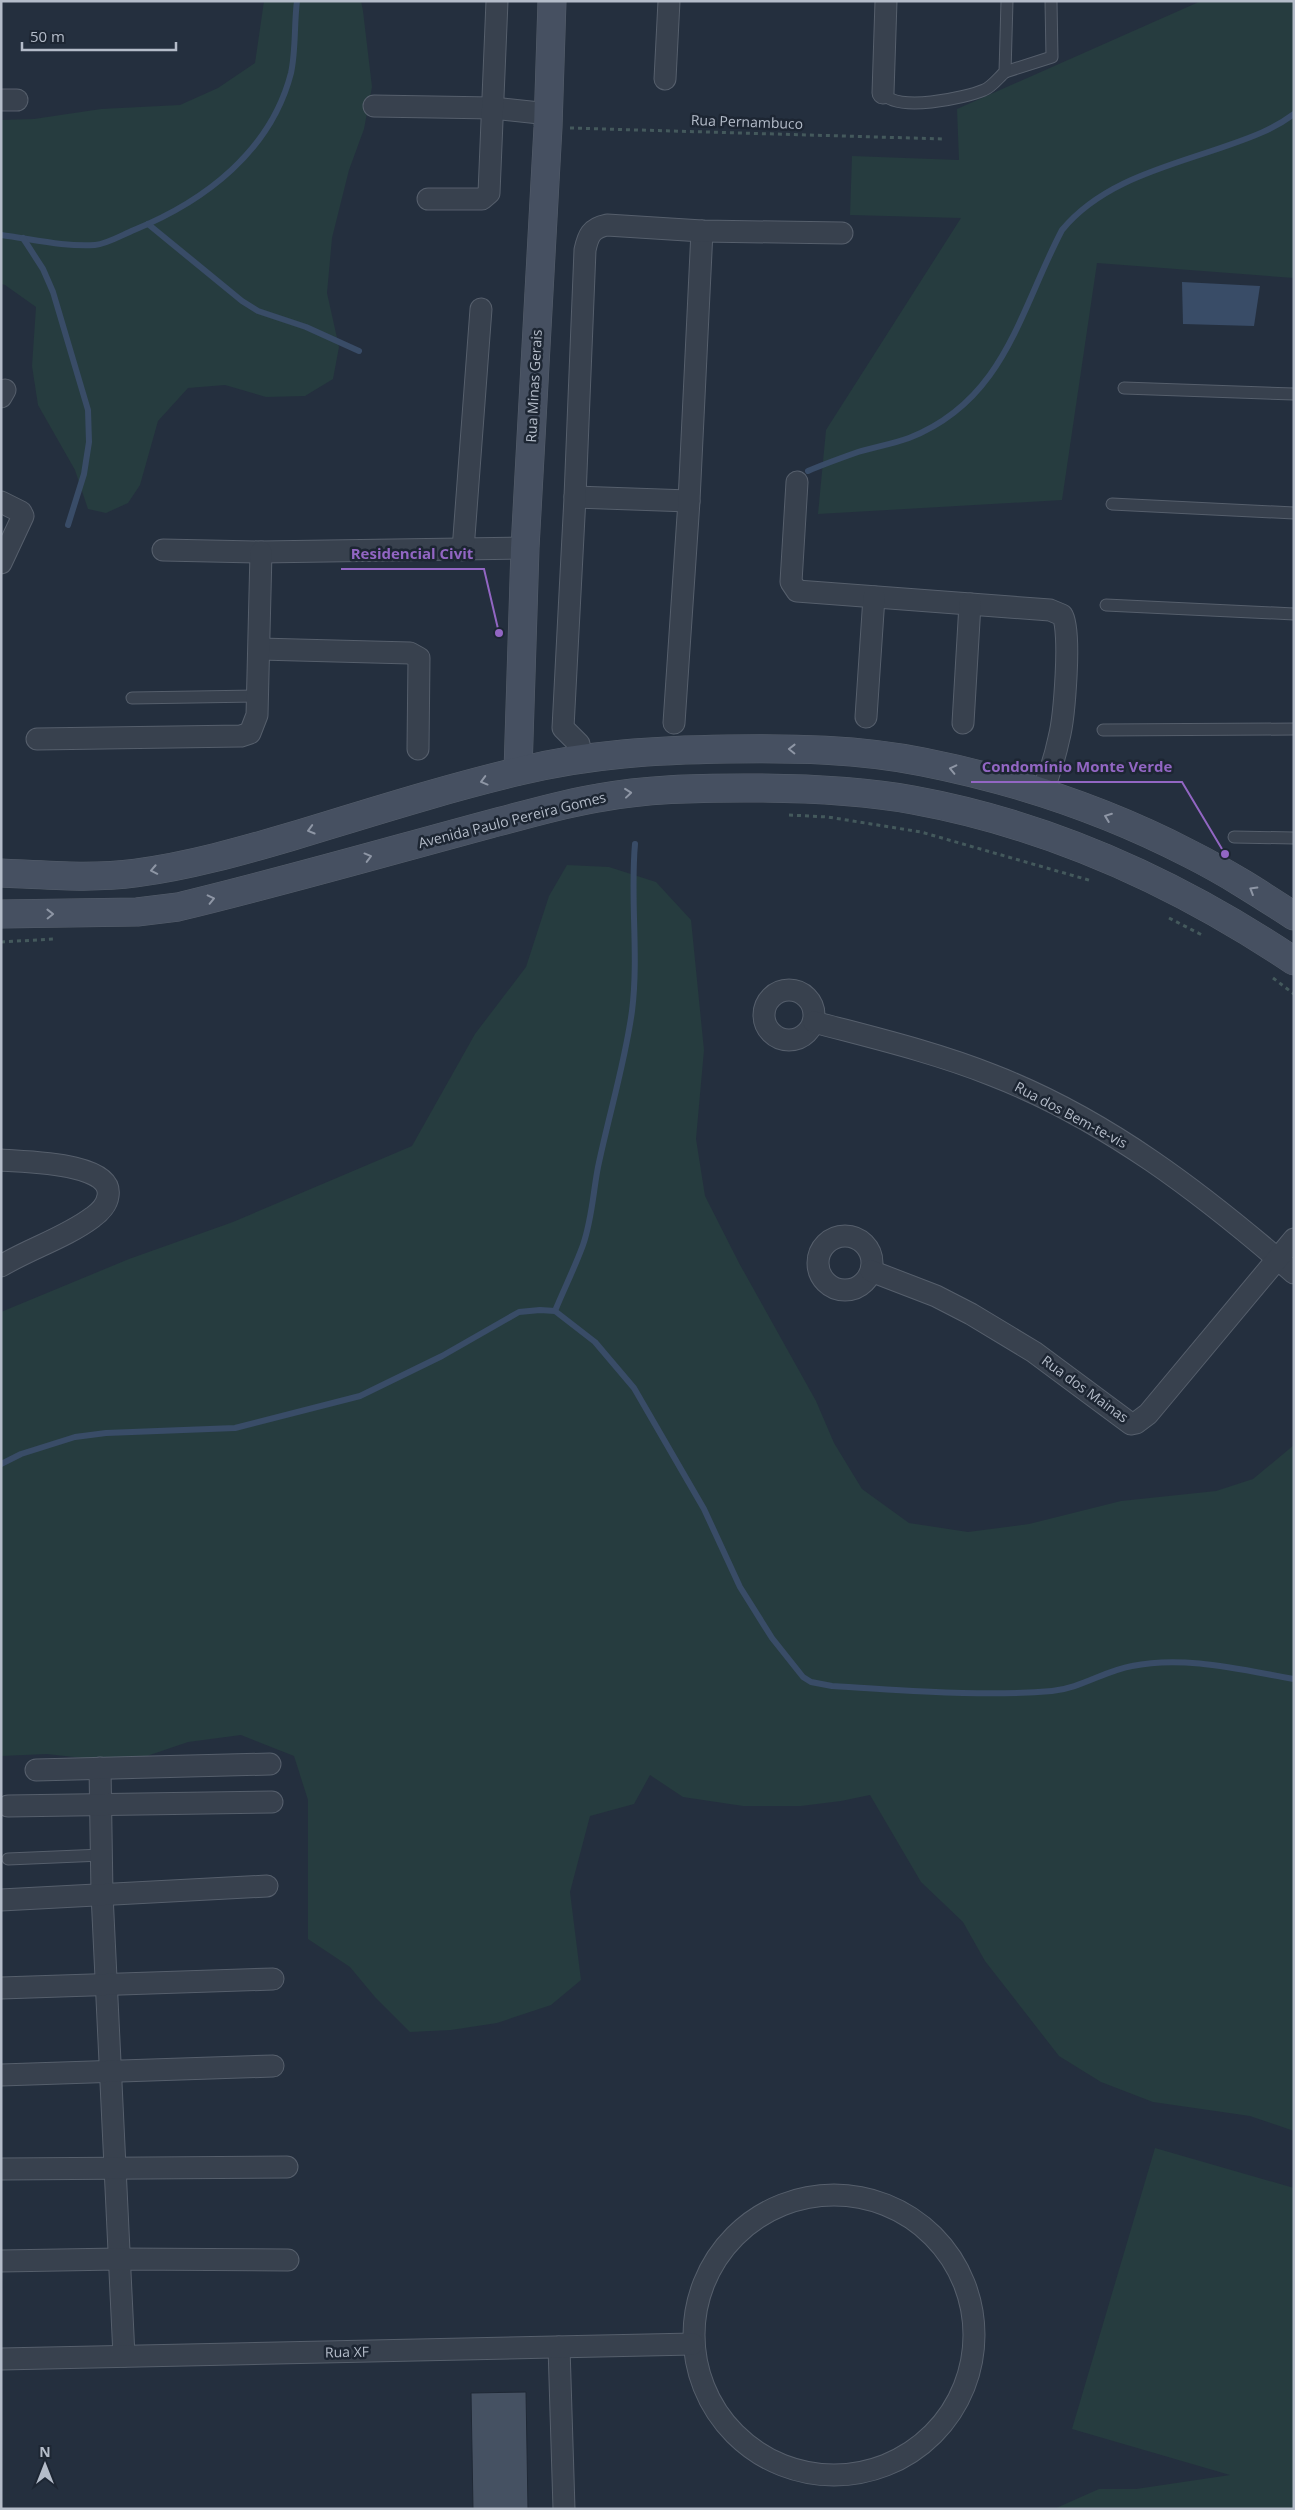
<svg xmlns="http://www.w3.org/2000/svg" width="1295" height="2510" font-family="'Open Sans',sans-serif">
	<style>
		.green { fill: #263c3f }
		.water { fill: #394c67 }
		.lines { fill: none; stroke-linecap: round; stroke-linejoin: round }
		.stream { stroke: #394c67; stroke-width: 6 }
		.building { fill: #455162; stroke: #1f2835 }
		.lane-casing { stroke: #565f6c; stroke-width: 13 }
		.street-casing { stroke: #565f6c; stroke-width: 23 }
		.secondary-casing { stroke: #565f6c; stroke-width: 29 }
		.path { stroke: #44595c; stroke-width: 3; stroke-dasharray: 4 4; stroke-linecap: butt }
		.lane { stroke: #38414e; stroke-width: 11 }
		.street { stroke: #38414e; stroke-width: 21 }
		.secondary { stroke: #465061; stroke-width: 28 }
		.oneway { stroke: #8e96a5 }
		.labels { text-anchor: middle; stroke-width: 5; stroke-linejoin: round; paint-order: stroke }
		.street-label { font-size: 14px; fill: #b4bcc9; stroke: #1d2633 }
		.leader { fill: none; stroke: #9266c3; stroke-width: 2 }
		.callout-dot { fill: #9266c3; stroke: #1d2633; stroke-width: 2 }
		.callout-label { font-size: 15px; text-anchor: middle; font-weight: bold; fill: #9266c3; stroke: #1d2633; stroke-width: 5; stroke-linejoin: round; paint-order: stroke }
	</style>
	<rect width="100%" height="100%" fill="#242f3e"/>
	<!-- green -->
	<g class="green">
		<path d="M 264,1 L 361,1 L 363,11 L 372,87 L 364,129 L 349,170 L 332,238 L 327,293 L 339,347 L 333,379 L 305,396 L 266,397 L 225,385 L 188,388 L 158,421 L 140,485 L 128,503 L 106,513 L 88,509 L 75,470 L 38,405 L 32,366 L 36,307 L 5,285 L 1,284 L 1,120 L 34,119 L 101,109 L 180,105 L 218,88 L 255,63 Z"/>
		<path d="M 1201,1 L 1294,1 L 1294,278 L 1097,263 L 1062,500 L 818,514 L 826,430 L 961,218 L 850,215 L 852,156 L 959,160 L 957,109 Z"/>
		<path d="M 567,865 L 609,867 L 656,882 L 691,920 L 704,1050 L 696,1139 L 705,1196 L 739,1263 L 816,1401 L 834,1443 L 862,1489 L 909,1523 L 968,1532 L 1029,1524 L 1121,1501 L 1216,1491 L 1253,1479 L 1294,1445 L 1294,2131 L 1250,2116 L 1153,2102 L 1101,2082 L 1059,2056 L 985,1961 L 963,1922 L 921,1882 L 870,1795 L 841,1801 L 801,1806 L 743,1806 L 683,1797 L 650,1775 L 634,1804 L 590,1816 L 570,1892 L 581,1980 L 551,2005 L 497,2023 L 451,2030 L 410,2032 L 375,1997 L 350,1967 L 308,1939 L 308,1800 L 294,1756 L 241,1735 L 188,1742 L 144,1757 L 91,1759 L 47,1754 L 1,1756 L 1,1312 L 129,1259 L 233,1222 L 412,1146 L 475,1034 L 526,967 L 549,896 Z"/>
		<path d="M 1155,2148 L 1294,2188 L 1294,2509 L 1054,2509 L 1099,2489 L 1136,2489 L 1230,2475 L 1072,2429 Z"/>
	</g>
	<!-- water -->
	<path class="water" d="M 1182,282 L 1260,286 L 1254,326 L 1183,324 Z"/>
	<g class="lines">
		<!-- stream -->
		<g class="stream">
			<path d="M 148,224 L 242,301 L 258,311 L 306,327 L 359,351"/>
			<path d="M 1,235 C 32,239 64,247 95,245 C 107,244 122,235 134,230 C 205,201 271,151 291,73 C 296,50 294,24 297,1"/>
			<path d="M 23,238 L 43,269 L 53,292 L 88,410 L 89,442 L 84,474 L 68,525"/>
			<path d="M 808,471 C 824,464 841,458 858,452 C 874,447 893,444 909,438 C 1005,400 1019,312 1062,230 C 1103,180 1170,166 1229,145 C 1252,137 1274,129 1294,114"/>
			<path d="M 555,1311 C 564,1289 575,1267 583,1245 C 592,1219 593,1193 598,1167 C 609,1114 625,1063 632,1011 C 639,955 630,899 635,844"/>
			<path d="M 1,1464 L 21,1454 L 75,1437 L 106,1433 L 235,1428 L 360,1396 L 442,1356 L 519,1312 L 540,1310 L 555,1311 L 595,1342 L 634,1388 L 704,1509 L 740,1587 L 772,1638 L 803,1677 L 811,1682 L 832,1686 C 905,1690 980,1697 1052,1691 C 1081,1688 1104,1671 1132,1666 C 1184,1655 1242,1670 1294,1679"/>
		</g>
	</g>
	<!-- building -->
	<path class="building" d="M 526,2392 L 528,2509 L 473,2509 L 471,2393 Z"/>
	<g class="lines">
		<!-- lane casing -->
		<g class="lane-casing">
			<g id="lane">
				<path d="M 1005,72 L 1052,57 L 1051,1"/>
				<path d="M 883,93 C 896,113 965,98 984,90 C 992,87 999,77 1005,72 L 1007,1"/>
				<path d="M 1124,388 L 1294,394"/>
				<path d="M 1112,504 L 1294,513"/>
				<path d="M 1106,605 L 1294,614"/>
				<path d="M 132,698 L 258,696"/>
				<path d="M 1103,730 L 1294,729"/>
				<path d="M 1234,837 L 1294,838"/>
				<path d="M 8,1859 L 102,1855"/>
			</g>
		</g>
		<!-- street casing -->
		<g class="street-casing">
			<g id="street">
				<path d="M 665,79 L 669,1"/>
				<path d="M 883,93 L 886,1"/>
				<path d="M 1,100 L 17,100"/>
				<path d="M 374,106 L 493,108 L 549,114"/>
				<path d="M 428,199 L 482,199 L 489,193 L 497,1"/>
				<path d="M 1,397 L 5,390"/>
				<path d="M 797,482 L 791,582 L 797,591 L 1050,610 L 1062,615 C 1072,629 1064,719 1059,738 C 1055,757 1049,776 1041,794"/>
				<path d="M 575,497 L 689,501"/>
				<path d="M 1,502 L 21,512 L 23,516 L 1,563"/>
				<path d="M 163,550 L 261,552 L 525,548"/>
				<path d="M 463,550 L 481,309"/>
				<path d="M 260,649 L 410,653 L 419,658 L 418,749"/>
				<path d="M 866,717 L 874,597"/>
				<path d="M 674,723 L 689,501 L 702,231"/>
				<path d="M 963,723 L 970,604"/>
				<path d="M 37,739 L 241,736 L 250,733 L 257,715 L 261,552"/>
				<path d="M 581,758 L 579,744 L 563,728 L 575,497 L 585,250 C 588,236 591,228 607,225 L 702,231 L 842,233"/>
				<circle cx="789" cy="1015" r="25"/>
				<path d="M 814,1022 C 874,1038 934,1052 992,1075 C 1106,1119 1203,1194 1294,1273"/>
				<path d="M 1,1160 C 23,1162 114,1162 108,1196 C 107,1204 100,1212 93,1217 C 65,1238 31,1248 1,1266"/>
				<circle cx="845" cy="1263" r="27"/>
				<path d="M 871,1271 L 936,1296 L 971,1314 L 1034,1352 L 1131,1424 L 1136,1423 L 1148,1414 L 1294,1239"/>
				<path d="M 100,1768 L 102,1894 L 124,2356"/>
				<path d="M 36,1770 L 270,1764"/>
				<path d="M 8,1806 L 272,1802"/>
				<path d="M 1,1900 L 267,1886"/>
				<path d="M 1,1988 L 273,1979"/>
				<path d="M 1,2075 L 273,2066"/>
				<path d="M 1,2169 L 287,2167"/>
				<circle cx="834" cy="2335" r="140"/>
				<path d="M 1,2261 L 118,2259 L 288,2260"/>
				<path d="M 559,2347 L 564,2509"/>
				<path d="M 1,2359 L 693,2344"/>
			</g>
		</g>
		<!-- secondary casing -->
		<g class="secondary-casing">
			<g id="secondary">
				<path d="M 518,771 L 525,548 L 548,127 L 552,1"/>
				<path d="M 1,873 C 46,875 92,879 136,873 C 189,866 242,851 293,836 C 369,813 444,789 520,771 C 589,754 657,750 728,749 C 792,748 859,749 923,762 C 1014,780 1107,811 1190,854 C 1226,872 1260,894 1294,916"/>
				<path d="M 1,914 L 137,912 L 178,907 C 282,882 386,852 490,824 C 526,815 561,804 598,798 C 646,789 695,788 744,788 C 800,788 858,790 913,800 C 1050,825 1179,884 1294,961"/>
			</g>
		</g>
		<!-- path -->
		<g class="path">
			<path d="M 570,128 L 945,139"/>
			<path d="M 789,815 L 828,817 L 921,832 L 1092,881"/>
			<path d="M 1169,918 L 1204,936"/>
			<path d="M 1,942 L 54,939"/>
			<path d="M 1273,978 L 1294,994"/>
		</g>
		<!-- lane -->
		<use href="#lane" class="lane"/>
		<!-- street -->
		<use href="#street" class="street"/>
		<!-- secondary -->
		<use href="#secondary" class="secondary"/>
	</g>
	<!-- one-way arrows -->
	<defs><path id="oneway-chevron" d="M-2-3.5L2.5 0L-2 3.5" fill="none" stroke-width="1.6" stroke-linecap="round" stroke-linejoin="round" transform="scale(1.25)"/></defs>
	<g class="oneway">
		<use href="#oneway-chevron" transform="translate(792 749) rotate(-179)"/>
		<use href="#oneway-chevron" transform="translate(953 769) rotate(-167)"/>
		<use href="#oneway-chevron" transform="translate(484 781) rotate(165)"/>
		<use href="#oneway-chevron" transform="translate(628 793) rotate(-6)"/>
		<use href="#oneway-chevron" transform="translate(1108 817) rotate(-159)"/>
		<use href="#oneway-chevron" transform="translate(311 830) rotate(164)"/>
		<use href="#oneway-chevron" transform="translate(368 857) rotate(-15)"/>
		<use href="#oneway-chevron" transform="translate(154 870) rotate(169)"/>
		<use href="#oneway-chevron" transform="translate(1253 890) rotate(-149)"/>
		<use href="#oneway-chevron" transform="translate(211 899) rotate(-13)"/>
		<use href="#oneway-chevron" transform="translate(50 914) rotate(-1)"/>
	</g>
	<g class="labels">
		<!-- street labels -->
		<g class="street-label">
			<text transform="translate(747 122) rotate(2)" y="5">Rua Pernambuco</text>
			<text transform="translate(534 386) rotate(-87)" y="5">Rua Minas Gerais</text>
			<text transform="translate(512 820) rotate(-14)" y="5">Avenida Paulo Pereira Gomes</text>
			<text transform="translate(1071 1115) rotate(28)" y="5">Rua dos Bem-te-vis</text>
			<text transform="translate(1085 1389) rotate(36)" y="5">Rua dos Mainas</text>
			<text transform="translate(347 2352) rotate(-1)" y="5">Rua XF</text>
		</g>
	</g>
	<!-- callouts -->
	<path class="leader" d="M499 633L484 569H341M1225 854L1182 782H971"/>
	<g class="callout-dot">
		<circle cx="499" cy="633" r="5"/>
		<circle cx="1225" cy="854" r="5"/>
	</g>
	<g class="callout-label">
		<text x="412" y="559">Residencial Civit</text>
		<text x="1077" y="772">Condomínio Monte Verde</text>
	</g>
	<!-- border -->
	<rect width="1295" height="2510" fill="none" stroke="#b4bcc9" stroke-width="5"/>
	<!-- north arrow -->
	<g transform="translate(45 2465)" stroke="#1d2633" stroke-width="4" paint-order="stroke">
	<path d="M0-4L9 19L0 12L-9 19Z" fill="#b4bcc9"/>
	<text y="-8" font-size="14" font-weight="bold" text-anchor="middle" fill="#b4bcc9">N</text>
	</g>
	<!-- scale -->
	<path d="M22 42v8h154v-8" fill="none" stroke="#b4bcc9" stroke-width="2.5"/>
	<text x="30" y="42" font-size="15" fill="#b4bcc9" stroke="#1d2633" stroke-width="4" paint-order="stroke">50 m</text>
</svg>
